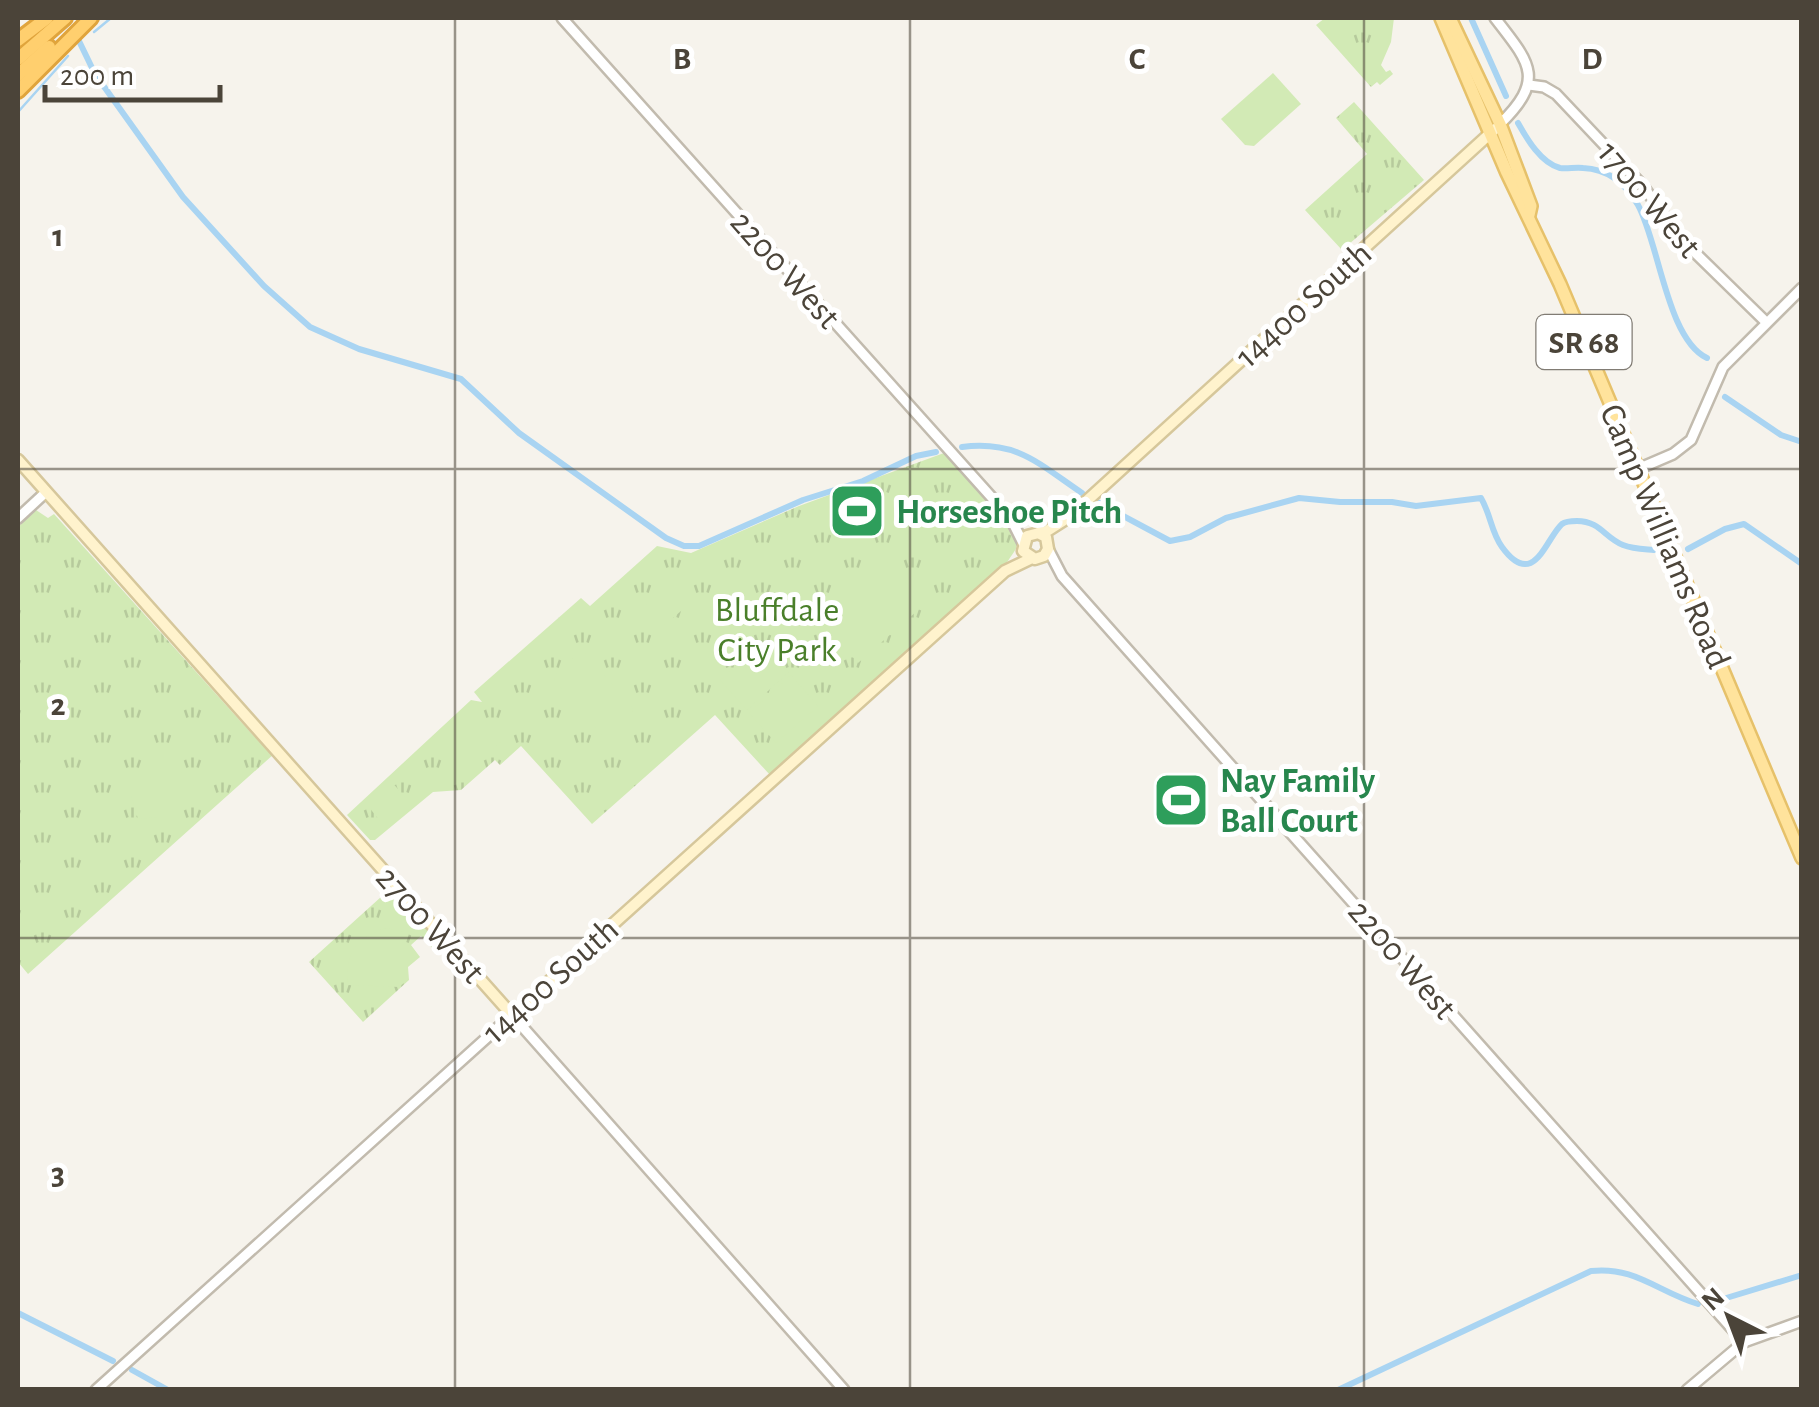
<svg xmlns="http://www.w3.org/2000/svg" width="1819" height="1407" font-family="'Alegreya Sans',sans-serif">
	<style>
		.grass { fill: url(#grass-tufts) }
		.garden { fill: #d2eab5 }
		.lines { fill: none; stroke-linecap: round; stroke-linejoin: round }
		.stream { stroke: #a9d4f2; stroke-width: 2.5 }
		.canal { stroke: #a9d4f2; stroke-width: 6 }
		.tertiary-casing { stroke: #c2bbae; stroke-width: 14 }
		.secondary-casing { stroke: #d6c79b; stroke-width: 15 }
		.primary-casing { stroke: #e6c16a; stroke-width: 16 }
		.motorway-casing { stroke: #e0a43c; stroke-width: 18 }
		.tertiary { stroke: #fff; stroke-width: 9 }
		.secondary { stroke: #fff3cd; stroke-width: 10 }
		.primary { stroke: #ffe39c; stroke-width: 11 }
		.motorway { stroke: #ffcf6e; stroke-width: 12 }
		.grid { fill: none; stroke: #4b4439; stroke-width: 2.5; stroke-opacity: 0.55 }
		.labels { text-anchor: middle; stroke-width: 10; stroke-linejoin: round; paint-order: stroke }
		.shield { fill: #fff; stroke: #817c74; stroke-width: 2.5 }
		.shield-label { font-size: 32px; font-weight: bold; fill: #4b4439 }
		.street-label { font-size: 35px; fill: #4b4439; stroke: #fff }
		.leisure-label { font-size: 35px; font-weight: bold; fill: #27864d; stroke: #fff; text-anchor: start }
		.park-label { font-size: 35px; fill: #4a7f2a; stroke: #fff }
		.grid-label { font-size: 32px; text-anchor: middle; font-weight: bold; fill: #4b4439; stroke: #fff; stroke-width: 10; stroke-linejoin: round; paint-order: stroke }
	</style>
	<defs>
		<pattern id="grass-tufts" width="24" height="20" patternUnits="userSpaceOnUse" patternTransform="scale(2.5)"><rect width="24" height="20" fill="#d2eab5"/><path d="M3 7l-1-3M5 7V3M7 7l1-3M15 17l-1-3M17 17v-4M19 17l1-3" fill="none" stroke="#b6ca9c"/></pattern>
	</defs>
	<rect width="100%" height="100%" fill="#f6f3ec"/>
	<!-- grass -->
	<g class="grass">
		<path d="M 1325,18 L 1394,18 L 1391,42 L 1381,65 L 1386,72 L 1390,70 L 1393,74 L 1380,85 L 1377,82 L 1371,87 L 1316,25 Z"/>
		<path d="M 1354,102 L 1424,180 L 1342,250 L 1305,210 L 1367,154 L 1336,118 Z"/>
		<path d="M 944,453 C 958,468 1015,525 1017,539 C 1019,548 1012,554 1008,561 L 770,775 L 715,715 L 592,824 L 521,746 L 500,765 L 495,760 L 461,790 L 433,792 L 375,840 L 370,840 L 347,815 L 471,700 L 482,702 L 474,692 L 581,598 L 590,606 L 657,546 L 691,553 L 799,506 Z"/>
		<path d="M 36,510 L 48,518 L 54,514 L 252,734 L 274,754 L 28,974 L 18,962 L 18,527 Z"/>
		<path d="M 392,887 L 445,947 L 437,953 L 421,936 L 411,945 L 420,957 L 408,967 L 409,980 L 363,1022 L 309,962 Z"/>
	</g>
	<!-- garden -->
	<g class="garden">
		<path d="M 1273,73 L 1301,104 L 1254,146 L 1245,145 L 1221,119 Z"/>
		<path d="M 887,562 L 925,604 L 858,663 L 821,621 Z"/>
		<path d="M 677,576 L 697,597 L 665,625 L 646,604 Z"/>
		<path d="M 762,642 L 789,672 L 747,710 L 720,680 Z"/>
		<path d="M 580,652 L 585,653 L 632,707 L 633,712 L 608,735 L 602,735 L 554,680 L 557,672 Z"/>
		<path d="M 791,675 L 818,706 L 776,743 L 749,713 Z"/>
		<path d="M 472,706 L 505,739 L 488,752 L 470,761 L 450,751 L 437,738 Z"/>
		<path d="M 170,760 L 194,786 L 158,817 L 138,819 L 131,795 Z"/>
		<path d="M 390,780 L 405,797 L 405,813 L 386,829 L 365,802 Z"/>
		<path d="M 387,928 L 404,932 L 404,983 L 399,987 L 348,985 C 345,953 355,937 387,928 Z"/>
	</g>
	<g class="lines">
		<!-- stream -->
		<g class="stream">
			<path d="M 94,32 L 111,18"/>
			<path d="M 18,112 L 68,56"/>
		</g>
		<!-- canal -->
		<g class="canal">
			<path d="M 1471,18 L 1506,96"/>
			<path d="M 79,41 L 95,74 L 183,197 L 264,286 L 310,327 L 359,349 L 461,379 L 519,433 L 666,538 L 684,546 L 699,546 L 803,500 L 863,481 L 916,456 L 936,452"/>
			<path d="M 1518,123 C 1527,139 1541,163 1560,168 C 1567,169 1576,167 1583,168 C 1608,169 1626,184 1638,205 C 1659,243 1667,339 1707,358"/>
			<path d="M 1725,397 L 1781,435 L 1802,442"/>
			<path d="M 962,447 C 1017,440 1039,464 1082,493"/>
			<path d="M 1099,503 L 1170,541 L 1190,537 L 1226,518 L 1299,498 L 1340,502 L 1392,502 L 1416,506 L 1481,498 C 1491,515 1491,532 1502,547 C 1534,591 1546,538 1562,524 C 1566,521 1573,521 1577,521 C 1600,521 1605,538 1623,545 C 1633,549 1643,549 1654,550"/>
			<path d="M 1688,549 L 1725,529 L 1744,524 L 1802,564"/>
			<path d="M 1723,1299 L 1802,1275"/>
			<path d="M 18,1313 L 113,1361"/>
			<path d="M 132,1370 L 168,1390"/>
			<path d="M 1338,1390 L 1591,1271 C 1635,1266 1658,1292 1698,1304"/>
		</g>
		<!-- tertiary casing -->
		<g class="tertiary-casing">
			<g id="tertiary">
				<path d="M 562,18 L 1011,519 L 1023,543"/>
				<path d="M 1495,18 C 1530,63 1546,79 1500,124"/>
				<path d="M 1529,85 L 1544,87 L 1556,94 L 1643,186 L 1681,239 L 1766,322"/>
				<path d="M 1638,469 L 1673,454 L 1691,440 L 1723,367 L 1802,288"/>
				<path d="M 18,518 L 45,493"/>
				<path d="M 1048,549 L 1062,576 L 1744,1342"/>
				<path d="M 96,1390 L 512,1015 L 844,1390"/>
				<path d="M 1687,1390 L 1744,1342 L 1802,1321"/>
			</g>
		</g>
		<!-- secondary casing -->
		<g class="secondary-casing">
			<g id="secondary">
				<path d="M 18,460 L 512,1015 L 1005,571 L 1032,558"/>
				<path d="M 1038,533 L 1046,537 L 1048,549 L 1044,556 L 1035,559 L 1023,551 L 1027,536 L 1047,531 L 1069,517 L 1495,129"/>
			</g>
		</g>
		<!-- primary casing -->
		<g class="primary-casing">
			<g id="primary">
				<path d="M 1441,18 L 1507,173 L 1560,284 L 1802,858"/>
				<path d="M 1450,18 L 1500,124 L 1531,206 L 1529,215"/>
			</g>
		</g>
		<!-- motorway casing -->
		<g class="motorway-casing">
			<g id="motorway">
				<path d="M 18,40 L 47,18"/>
				<path d="M 18,59 L 65,18"/>
				<path d="M 18,75 L 49,47"/>
				<path d="M 18,91 L 91,18"/>
			</g>
		</g>
		<!-- tertiary -->
		<use href="#tertiary" class="tertiary"/>
		<!-- secondary -->
		<use href="#secondary" class="secondary"/>
		<!-- primary -->
		<use href="#primary" class="primary"/>
		<!-- motorway -->
		<use href="#motorway" class="motorway"/>
	</g>
	<!-- grid -->
	<path class="grid" d="M 455,18 L 455,1390M 910,18 L 910,1390M 1364,18 L 1364,1390M 18,469 L 1802,469M 18,938 L 1802,938"/>
	<!-- icons -->
	<defs>
		<g id="stadium-square" transform="scale(2.875)"><rect x="-9" y="-9" width="18" height="18" rx="4" fill="#2e9e5b" stroke="#fff"/><path d="M0-5a6.5 5 0 1 0 0 10a6.5 5 0 1 0 0-10ZM-3.5-1.8h7v3.6h-7Z" fill="#fff"/></g>
	</defs>
	<g fill-rule="evenodd">
		<use href="#stadium-square" x="857" y="511"/>
		<use href="#stadium-square" x="1181" y="800"/>
	</g>
	<g class="labels">
		<!-- shield labels -->
		<rect class="shield" x="1536.5" y="315" width="95" height="54" rx="8"/>
		<g class="shield-label">
			<text x="1584" y="353">SR 68</text>
		</g>
		<!-- street labels -->
		<g class="street-label">
			<text transform="translate(1650 199) rotate(50)" y="12">1700 West</text>
			<text transform="translate(786 269) rotate(48)" y="12">2200 West</text>
			<text transform="translate(1303 304) rotate(-42)" y="12">14400 South</text>
			<text transform="translate(1666 536) rotate(67)" y="12">Camp Williams Road</text>
			<text transform="translate(431 924) rotate(48)" y="12">2700 West</text>
			<text transform="translate(1403 959) rotate(49)" y="12">2200 West</text>
			<text transform="translate(550 980) rotate(-42)" y="12">14400 South</text>
		</g>
		<!-- leisure labels -->
		<g class="leisure-label">
			<text x="896" y="523">Horseshoe Pitch</text>
			<text x="1220" y="792">Nay Family<tspan x="1220" dy="40">Ball Court</tspan></text>
		</g>
		<!-- park labels -->
		<g class="park-label">
			<text x="777" y="621">Bluffdale<tspan x="777" dy="40">City Park</tspan></text>
		</g>
	</g>
	<g class="grid-label">
		<text x="682" y="69">B</text>
		<text x="1137" y="69">C</text>
		<text x="1592" y="69">D</text>
		<text x="58" y="246">1</text>
		<text x="58" y="715">2</text>
		<text x="58" y="1184">3</text>
	</g>
	<!-- border -->
	<rect width="1819" height="1407" fill="none" stroke="#4b4439" stroke-width="40"/>
	<!-- north arrow -->
	<g transform="translate(1729 1317) rotate(318)" stroke="#ffffff" stroke-width="8" paint-order="stroke">
	<path d="M0-8L18 38L0 25L-18 38Z" fill="#4b4439"/>
	<text y="-15" font-size="28" font-weight="bold" text-anchor="middle" fill="#4b4439">N</text>
	</g>
	<!-- scale -->
	<path d="M45 85v15h175v-15" fill="none" stroke="#4b4439" stroke-width="5"/>
	<text x="60" y="85" font-size="30" fill="#4b4439" stroke="#ffffff" stroke-width="8" paint-order="stroke">200 m</text>
</svg>
